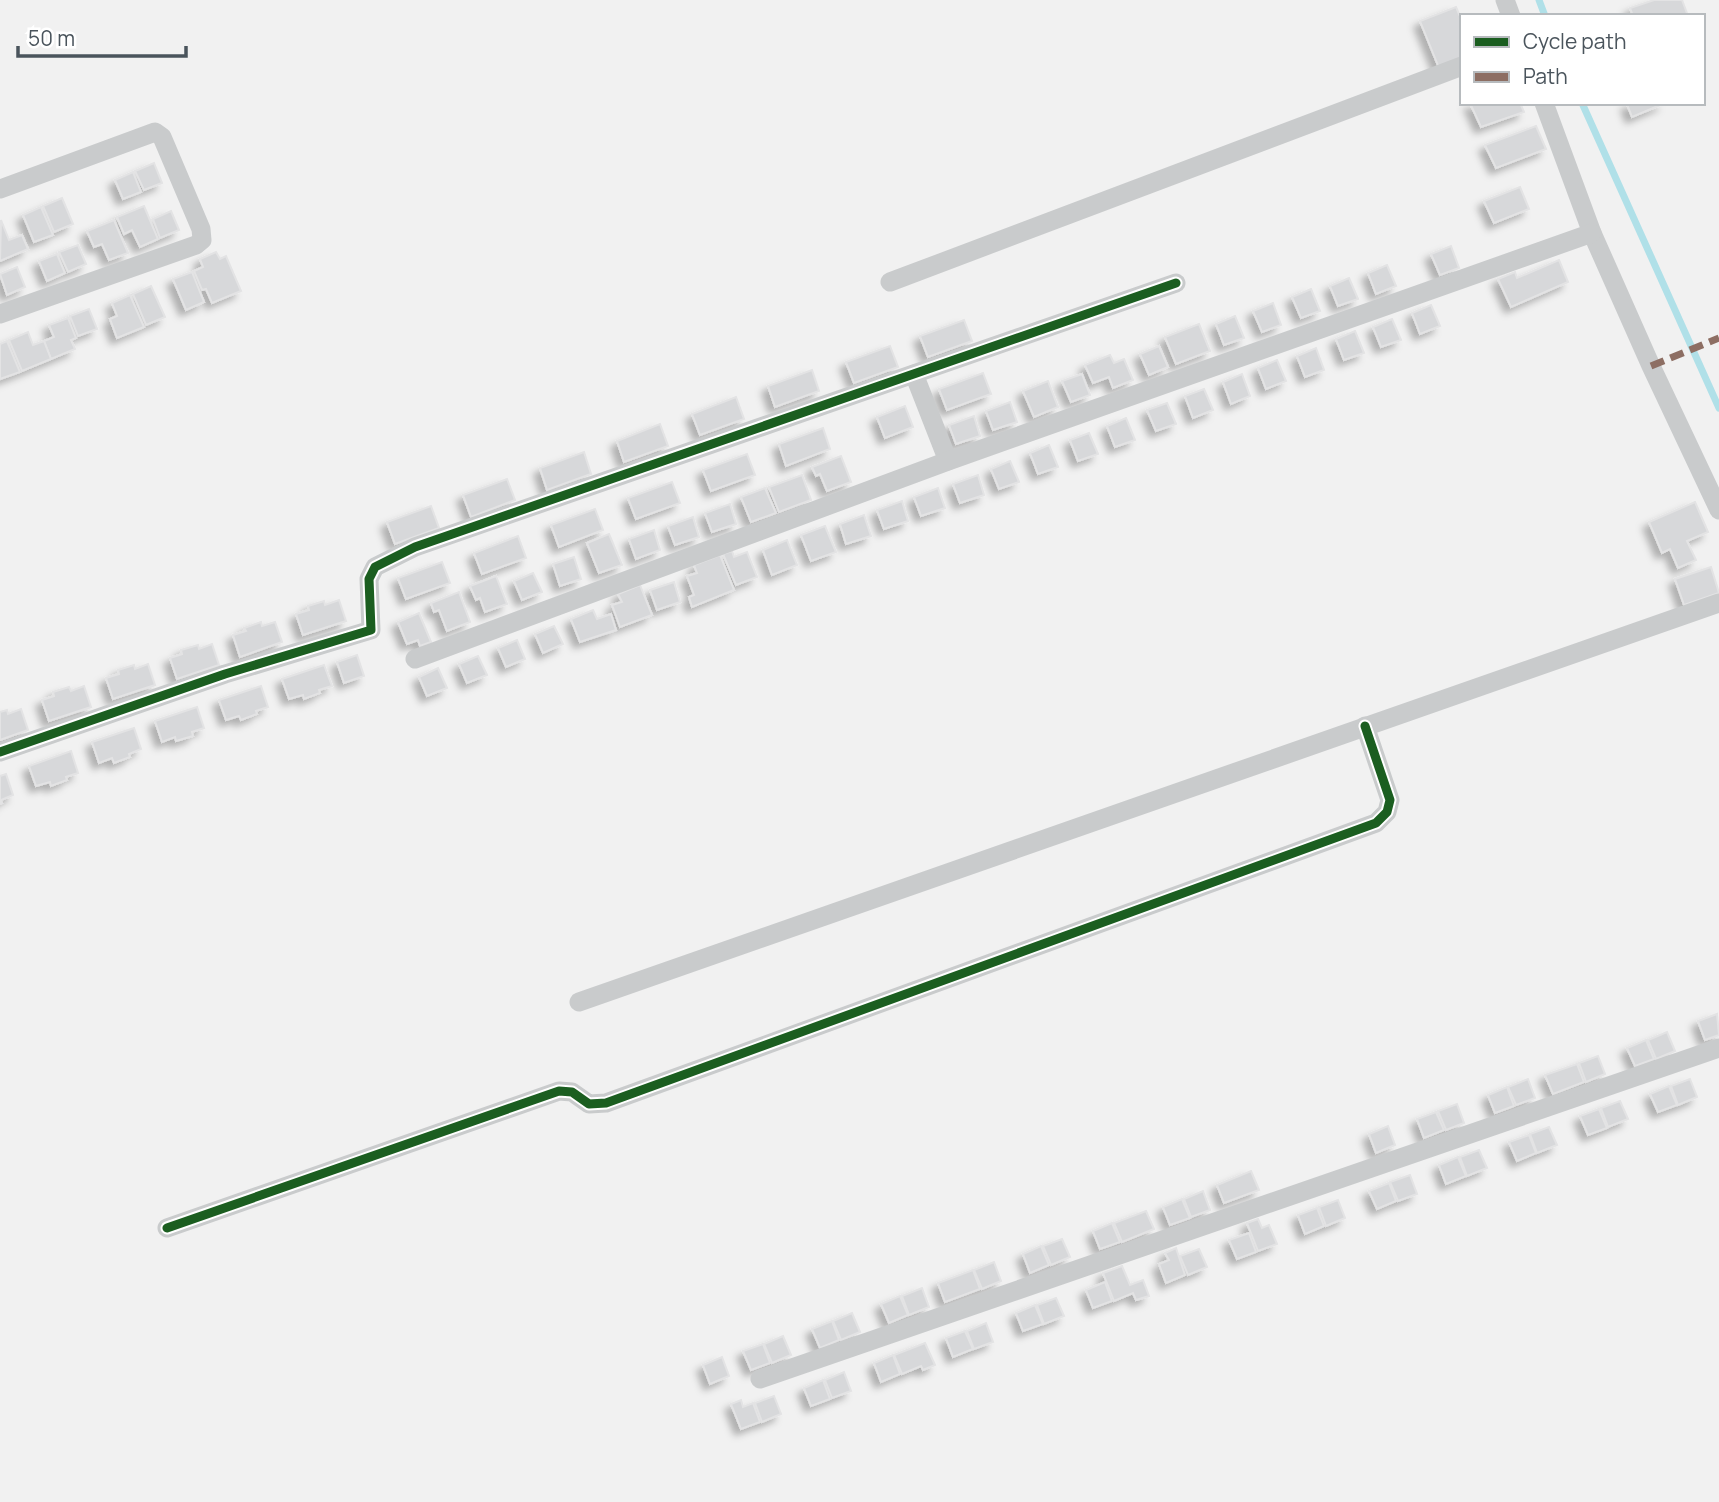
<svg xmlns="http://www.w3.org/2000/svg" width="1719" height="1502" font-family="Manrope,sans-serif">
	<style>
		.lines { fill: none; stroke-linecap: round; stroke-linejoin: round }
		.stream { stroke: #b0e0e8; stroke-width: 7 }
		.building { fill: #d7d8da; stroke: #e3e3e4; stroke-width: 2; filter: url(#shadow) }
		.street { stroke: #c9cbcc; stroke-width: 19 }
		.quiet { stroke: #8d6e63; stroke-width: 7; stroke-dasharray: 14 7; stroke-linecap: butt }
		.cycleway-casing { stroke: #fff; stroke-width: 13 }
		.cycleway { stroke: #1b5e20; stroke-width: 9 }
	</style>
	<defs>
		<filter id="shadow"><feDropShadow dx="-6" dy="6" stdDeviation="3.5" flood-color="#0004"/></filter>
	</defs>
	<rect width="100%" height="100%" fill="#f1f1f1"/>
	<g class="lines">
		<!-- stream -->
		<g class="stream">
			<path d="M 1539,0 L 1545,16"/>
			<path d="M 1582,103 L 1719,408"/>
		</g>
	</g>
	<!-- building -->
	<g class="building">
		<path d="M 1654,0 L 1682,0 L 1688,16 L 1633,16 L 1630,8 Z"/>
		<path d="M 1456,7 L 1462,21 L 1462,58 L 1439,68 L 1420,21 Z"/>
		<path d="M 1470,103 L 1520,103 L 1524,112 L 1481,127 Z"/>
		<path d="M 1629,103 L 1665,103 L 1632,117 L 1627,104 Z"/>
		<path d="M 1536,126 L 1546,149 L 1496,168 L 1485,145 Z"/>
		<path d="M 154,163 L 162,183 L 144,190 L 135,171 Z"/>
		<path d="M 133,172 L 141,192 L 123,199 L 115,180 Z"/>
		<path d="M 1520,187 L 1529,209 L 1494,223 L 1484,201 Z"/>
		<path d="M 62,198 L 73,224 L 54,232 L 43,206 Z"/>
		<path d="M 144,206 L 158,239 L 140,247 L 132,230 L 124,234 L 117,217 Z"/>
		<path d="M 41,207 L 53,235 L 34,242 L 23,215 Z"/>
		<path d="M 171,211 L 179,230 L 160,238 L 153,219 Z"/>
		<path d="M 1,220 L 9,240 L 22,235 L 28,249 L 0,261 Z"/>
		<path d="M 114,220 L 128,253 L 109,260 L 102,244 L 94,247 L 87,231 Z"/>
		<path d="M 78,245 L 86,264 L 68,272 L 59,252 Z"/>
		<path d="M 1451,246 L 1459,268 L 1440,275 L 1431,254 Z"/>
		<path d="M 216,252 L 220,259 L 226,256 L 241,291 L 212,303 L 206,289 L 202,290 L 194,271 L 203,267 L 200,259 Z"/>
		<path d="M 57,254 L 65,273 L 47,281 L 39,261 Z"/>
		<path d="M 1559,260 L 1568,282 L 1511,307 L 1498,279 L 1515,272 L 1517,278 Z"/>
		<path d="M 1387,265 L 1396,286 L 1376,294 L 1368,273 Z"/>
		<path d="M 17,267 L 25,287 L 7,295 L 0,274 Z"/>
		<path d="M 192,272 L 204,302 L 186,310 L 173,279 Z"/>
		<path d="M 1349,278 L 1358,299 L 1338,306 L 1330,286 Z"/>
		<path d="M 151,286 L 165,317 L 146,325 L 133,294 Z"/>
		<path d="M 1311,289 L 1320,311 L 1301,318 L 1292,297 Z"/>
		<path d="M 130,295 L 144,327 L 117,338 L 110,319 L 117,316 L 112,303 Z"/>
		<path d="M 1273,303 L 1281,325 L 1262,332 L 1253,311 Z"/>
		<path d="M 1431,305 L 1440,326 L 1420,334 L 1412,313 Z"/>
		<path d="M 89,309 L 97,329 L 78,336 L 70,316 Z"/>
		<path d="M 1235,316 L 1244,338 L 1224,345 L 1216,324 Z"/>
		<path d="M 68,318 L 76,338 L 71,340 L 75,349 L 51,359 L 44,341 L 54,337 L 49,325 Z"/>
		<path d="M 1392,319 L 1401,340 L 1381,347 L 1373,327 Z"/>
		<path d="M 964,320 L 972,341 L 928,357 L 920,336 Z"/>
		<path d="M 1199,324 L 1210,351 L 1176,364 L 1165,337 Z"/>
		<path d="M 1355,331 L 1364,353 L 1344,360 L 1336,339 Z"/>
		<path d="M 28,332 L 33,345 L 44,341 L 51,359 L 22,371 L 9,340 Z"/>
		<path d="M 7,341 L 20,372 L 0,379 L 0,344 Z"/>
		<path d="M 890,346 L 898,367 L 854,383 L 846,362 Z"/>
		<path d="M 1159,346 L 1168,367 L 1149,375 L 1140,354 Z"/>
		<path d="M 1316,348 L 1324,370 L 1305,377 L 1297,356 Z"/>
		<path d="M 1110,355 L 1114,363 L 1124,359 L 1133,380 L 1113,388 L 1109,377 L 1093,383 L 1085,365 Z"/>
		<path d="M 1277,360 L 1286,381 L 1266,389 L 1258,368 Z"/>
		<path d="M 812,370 L 819,391 L 775,407 L 768,386 Z"/>
		<path d="M 983,373 L 991,394 L 947,410 L 939,389 Z"/>
		<path d="M 1082,374 L 1090,395 L 1071,402 L 1062,381 Z"/>
		<path d="M 1242,374 L 1250,396 L 1231,404 L 1223,382 Z"/>
		<path d="M 1048,381 L 1058,407 L 1034,417 L 1023,391 Z"/>
		<path d="M 1204,389 L 1213,410 L 1193,418 L 1185,396 Z"/>
		<path d="M 736,397 L 744,419 L 700,435 L 692,414 Z"/>
		<path d="M 1010,402 L 1017,422 L 993,430 L 986,411 Z"/>
		<path d="M 1167,403 L 1176,424 L 1156,431 L 1147,410 Z"/>
		<path d="M 905,406 L 913,427 L 885,438 L 877,417 Z"/>
		<path d="M 974,416 L 980,436 L 956,444 L 949,425 Z"/>
		<path d="M 1126,418 L 1135,440 L 1115,447 L 1107,426 Z"/>
		<path d="M 660,424 L 668,446 L 624,462 L 617,441 Z"/>
		<path d="M 823,428 L 830,449 L 786,466 L 779,444 Z"/>
		<path d="M 1089,433 L 1098,454 L 1078,461 L 1070,440 Z"/>
		<path d="M 1049,445 L 1058,467 L 1038,474 L 1030,453 Z"/>
		<path d="M 584,452 L 591,474 L 547,490 L 540,468 Z"/>
		<path d="M 747,454 L 755,475 L 711,491 L 703,470 Z"/>
		<path d="M 841,456 L 851,482 L 827,491 L 820,474 L 816,476 L 812,467 Z"/>
		<path d="M 1010,461 L 1019,482 L 999,489 L 991,469 Z"/>
		<path d="M 802,475 L 811,500 L 779,512 L 769,487 Z"/>
		<path d="M 978,475 L 984,495 L 960,503 L 953,484 Z"/>
		<path d="M 507,479 L 515,500 L 471,517 L 463,495 Z"/>
		<path d="M 672,482 L 680,503 L 636,519 L 628,498 Z"/>
		<path d="M 765,488 L 776,513 L 751,522 L 741,497 Z"/>
		<path d="M 938,488 L 945,508 L 921,516 L 914,497 Z"/>
		<path d="M 902,501 L 908,521 L 884,529 L 877,510 Z"/>
		<path d="M 1695,502 L 1708,532 L 1687,541 L 1696,560 L 1678,568 L 1670,549 L 1662,553 L 1649,522 Z"/>
		<path d="M 730,504 L 736,524 L 712,532 L 705,513 Z"/>
		<path d="M 431,506 L 439,528 L 395,544 L 387,522 Z"/>
		<path d="M 595,509 L 603,530 L 559,547 L 551,525 Z"/>
		<path d="M 864,515 L 871,536 L 846,544 L 840,524 Z"/>
		<path d="M 693,517 L 699,537 L 675,545 L 668,526 Z"/>
		<path d="M 825,526 L 836,552 L 811,561 L 801,535 Z"/>
		<path d="M 654,530 L 660,550 L 636,559 L 629,539 Z"/>
		<path d="M 609,534 L 622,565 L 599,573 L 587,543 Z"/>
		<path d="M 518,536 L 526,558 L 482,574 L 474,553 Z"/>
		<path d="M 787,540 L 797,565 L 772,575 L 763,550 Z"/>
		<path d="M 732,551 L 734,557 L 747,552 L 757,577 L 736,585 L 723,554 Z"/>
		<path d="M 720,555 L 734,590 L 692,607 L 689,597 L 694,595 L 687,576 L 697,573 L 694,565 Z"/>
		<path d="M 574,557 L 581,579 L 560,586 L 553,564 Z"/>
		<path d="M 442,562 L 450,583 L 406,599 L 398,578 Z"/>
		<path d="M 1711,567 L 1719,593 L 1684,605 L 1675,579 Z"/>
		<path d="M 533,573 L 542,592 L 522,600 L 514,581 Z"/>
		<path d="M 496,576 L 507,604 L 485,612 L 480,598 L 476,600 L 470,586 Z"/>
		<path d="M 674,582 L 680,602 L 657,610 L 650,590 Z"/>
		<path d="M 640,585 L 652,615 L 620,627 L 612,605 L 622,602 L 618,594 Z"/>
		<path d="M 459,592 L 470,622 L 447,631 L 439,610 L 434,612 L 431,603 Z"/>
		<path d="M 339,600 L 346,621 L 303,635 L 296,614 L 309,610 L 308,606 L 324,601 L 325,605 Z"/>
		<path d="M 593,610 L 597,619 L 611,614 L 616,630 L 580,642 L 571,619 Z"/>
		<path d="M 419,613 L 431,642 L 420,646 L 418,640 L 407,644 L 398,622 Z"/>
		<path d="M 261,622 L 262,626 L 275,622 L 282,642 L 240,657 L 233,635 L 246,631 L 244,628 Z"/>
		<path d="M 554,626 L 563,644 L 543,653 L 535,634 Z"/>
		<path d="M 517,640 L 525,659 L 506,667 L 498,648 Z"/>
		<path d="M 212,644 L 219,665 L 177,679 L 170,658 L 182,654 L 181,650 L 198,645 L 199,649 Z"/>
		<path d="M 357,655 L 364,676 L 344,683 L 337,662 Z"/>
		<path d="M 478,656 L 487,675 L 467,683 L 459,664 Z"/>
		<path d="M 148,664 L 155,685 L 113,699 L 106,678 L 119,674 L 118,670 L 134,665 L 135,669 Z"/>
		<path d="M 324,665 L 332,686 L 319,690 L 320,693 L 304,699 L 303,695 L 289,699 L 282,679 Z"/>
		<path d="M 438,668 L 447,688 L 427,696 L 419,677 Z"/>
		<path d="M 84,686 L 91,707 L 49,721 L 42,700 L 54,696 L 53,692 L 69,687 L 71,691 Z"/>
		<path d="M 261,686 L 268,707 L 256,711 L 257,714 L 241,720 L 239,716 L 226,720 L 219,700 Z"/>
		<path d="M 197,707 L 204,728 L 192,732 L 193,736 L 176,741 L 175,737 L 162,742 L 155,721 Z"/>
		<path d="M 21,709 L 28,730 L 0,740 L 0,712 L 7,710 L 8,714 Z"/>
		<path d="M 134,728 L 141,749 L 129,754 L 130,757 L 114,763 L 112,758 L 99,763 L 92,742 Z"/>
		<path d="M 71,751 L 78,773 L 66,777 L 67,780 L 51,786 L 50,782 L 36,786 L 29,766 Z"/>
		<path d="M 6,774 L 13,795 L 1,800 L 2,803 L 0,804 L 0,776 Z"/>
		<path d="M 1717,1014 L 1719,1035 L 1705,1040 L 1698,1021 Z"/>
		<path d="M 1667,1032 L 1675,1051 L 1656,1059 L 1648,1040 Z"/>
		<path d="M 1646,1040 L 1654,1059 L 1635,1066 L 1627,1048 Z"/>
		<path d="M 1598,1056 L 1605,1074 L 1586,1082 L 1579,1063 Z"/>
		<path d="M 1577,1064 L 1584,1082 L 1553,1094 L 1545,1075 Z"/>
		<path d="M 1528,1079 L 1535,1098 L 1516,1105 L 1508,1087 Z"/>
		<path d="M 1690,1079 L 1697,1097 L 1678,1105 L 1671,1086 Z"/>
		<path d="M 1669,1086 L 1677,1105 L 1658,1112 L 1650,1094 Z"/>
		<path d="M 1507,1087 L 1514,1106 L 1495,1113 L 1488,1095 Z"/>
		<path d="M 1620,1101 L 1628,1119 L 1608,1127 L 1601,1108 Z"/>
		<path d="M 1457,1104 L 1464,1123 L 1446,1130 L 1438,1111 Z"/>
		<path d="M 1599,1109 L 1607,1128 L 1588,1135 L 1580,1116 Z"/>
		<path d="M 1436,1112 L 1444,1130 L 1424,1138 L 1417,1119 Z"/>
		<path d="M 1388,1126 L 1395,1145 L 1376,1153 L 1369,1134 Z"/>
		<path d="M 1549,1127 L 1557,1145 L 1537,1153 L 1530,1134 Z"/>
		<path d="M 1529,1135 L 1536,1153 L 1517,1161 L 1509,1142 Z"/>
		<path d="M 1479,1150 L 1487,1168 L 1467,1176 L 1460,1157 Z"/>
		<path d="M 1458,1157 L 1466,1176 L 1446,1184 L 1439,1165 Z"/>
		<path d="M 1251,1171 L 1259,1190 L 1224,1203 L 1217,1185 Z"/>
		<path d="M 1410,1175 L 1417,1194 L 1398,1201 L 1390,1182 Z"/>
		<path d="M 1389,1183 L 1396,1201 L 1377,1209 L 1369,1191 Z"/>
		<path d="M 1203,1191 L 1210,1210 L 1191,1217 L 1184,1199 Z"/>
		<path d="M 1182,1199 L 1190,1218 L 1170,1225 L 1163,1207 Z"/>
		<path d="M 1338,1200 L 1345,1218 L 1326,1226 L 1319,1207 Z"/>
		<path d="M 1317,1208 L 1324,1226 L 1305,1234 L 1298,1215 Z"/>
		<path d="M 1146,1211 L 1154,1229 L 1122,1242 L 1114,1223 Z"/>
		<path d="M 1258,1219 L 1262,1228 L 1269,1225 L 1277,1244 L 1258,1251 L 1247,1223 Z"/>
		<path d="M 1112,1223 L 1120,1242 L 1100,1249 L 1093,1231 Z"/>
		<path d="M 1249,1233 L 1256,1252 L 1237,1259 L 1229,1240 Z"/>
		<path d="M 1062,1239 L 1070,1257 L 1051,1265 L 1043,1246 Z"/>
		<path d="M 1041,1246 L 1049,1265 L 1030,1273 L 1023,1254 Z"/>
		<path d="M 1176,1248 L 1185,1275 L 1166,1283 L 1159,1264 L 1169,1260 L 1165,1253 Z"/>
		<path d="M 1199,1249 L 1207,1267 L 1188,1275 L 1180,1256 Z"/>
		<path d="M 994,1262 L 1001,1281 L 982,1289 L 974,1270 Z"/>
		<path d="M 1122,1266 L 1130,1285 L 1143,1280 L 1149,1296 L 1136,1300 L 1133,1293 L 1114,1301 L 1103,1273 Z"/>
		<path d="M 973,1270 L 980,1289 L 945,1302 L 938,1283 Z"/>
		<path d="M 1105,1282 L 1112,1301 L 1093,1308 L 1086,1290 Z"/>
		<path d="M 922,1288 L 929,1307 L 909,1315 L 902,1296 Z"/>
		<path d="M 900,1296 L 908,1315 L 889,1323 L 881,1304 Z"/>
		<path d="M 1056,1298 L 1064,1316 L 1044,1324 L 1037,1305 Z"/>
		<path d="M 1035,1305 L 1043,1324 L 1023,1331 L 1016,1313 Z"/>
		<path d="M 852,1313 L 860,1332 L 841,1340 L 833,1321 Z"/>
		<path d="M 832,1321 L 839,1340 L 820,1348 L 812,1329 Z"/>
		<path d="M 986,1323 L 993,1342 L 974,1349 L 967,1331 Z"/>
		<path d="M 965,1331 L 973,1349 L 953,1357 L 946,1338 Z"/>
		<path d="M 783,1336 L 791,1355 L 772,1363 L 764,1344 Z"/>
		<path d="M 925,1343 L 935,1365 L 923,1370 L 921,1366 L 902,1374 L 894,1355 Z"/>
		<path d="M 763,1344 L 770,1363 L 751,1370 L 743,1351 Z"/>
		<path d="M 893,1355 L 900,1374 L 881,1382 L 874,1363 Z"/>
		<path d="M 722,1357 L 729,1376 L 710,1384 L 703,1365 Z"/>
		<path d="M 844,1372 L 851,1391 L 832,1398 L 825,1380 Z"/>
		<path d="M 823,1380 L 830,1399 L 811,1406 L 804,1388 Z"/>
		<path d="M 774,1396 L 781,1414 L 762,1422 L 755,1403 Z"/>
		<path d="M 741,1400 L 743,1407 L 753,1403 L 760,1422 L 741,1429 L 731,1404 Z"/>
	</g>
	<g class="lines">
		<!-- street -->
		<g class="street">
			<path d="M 1505,0 L 1511,16"/>
			<path d="M 1544,103 L 1592,233 L 1651,366 L 1719,510"/>
			<path d="M 0,189 L 155,132 L 162,137 L 201,229 L 202,240 L 196,245 L 0,314"/>
			<path d="M 890,282 L 1462,66"/>
			<path d="M 914,374 L 948,461"/>
			<path d="M 415,659 L 948,461 L 1592,233"/>
			<path d="M 0,752 L 225,674 L 371,630 L 369,579 L 375,567 L 415,547 L 1176,283"/>
			<path d="M 579,1002 L 1719,603"/>
			<path d="M 167,1228 L 559,1091 L 572,1092 L 589,1104 L 606,1103 L 1376,823 L 1387,812 L 1390,800 L 1365,726"/>
			<path d="M 760,1379 L 1719,1048"/>
		</g>
		<!-- quiet -->
		<path class="quiet" d="M 1651,366 L 1719,338"/>
		<!-- cycleway casing -->
		<g class="cycleway-casing">
			<g id="cycleway">
				<path d="M 0,752 L 225,674 L 371,630 L 369,579 L 375,567 L 415,547 L 1176,283"/>
				<path d="M 167,1228 L 559,1091 L 572,1092 L 589,1104 L 606,1103 L 1376,823 L 1387,812 L 1390,800 L 1365,726"/>
			</g>
		</g>
		<!-- cycleway -->
		<use href="#cycleway" class="cycleway"/>
	</g>
	<!-- legend -->
	<rect x="1460" y="14" width="245" height="91" fill="#ffffff" stroke="#b7bbbe" stroke-width="2"/>
	<rect x="1474" y="37" width="35" height="10" fill="#1b5e20" stroke="#b7bbbe" stroke-width="2"/>
	<text x="1523" y="49" font-size="21" fill="#4a545c">Cycle path</text>
	<rect x="1474" y="72" width="35" height="10" fill="#8d6e63" stroke="#b7bbbe" stroke-width="2"/>
	<text x="1523" y="84" font-size="21" fill="#4a545c">Path</text>
	<!-- scale -->
	<path d="M18 46v10h168v-10" fill="none" stroke="#4a545c" stroke-width="3.5"/>
	<text x="28" y="46" font-size="21" fill="#4a545c" stroke="#ffffff" stroke-width="5" paint-order="stroke">50 m</text>
</svg>
